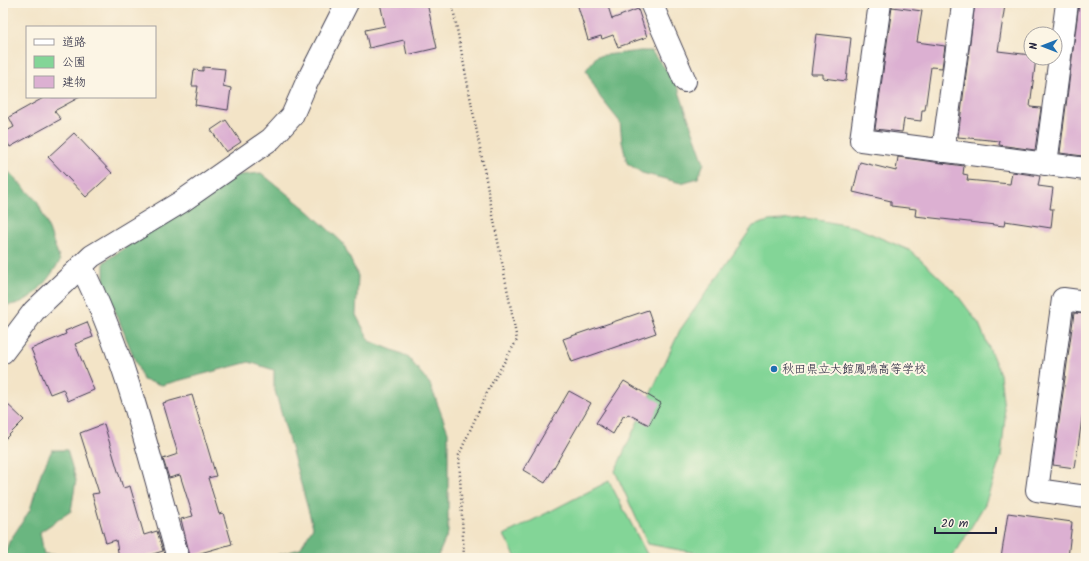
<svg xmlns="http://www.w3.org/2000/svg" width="1089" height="561" font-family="Kalam,'Klee One',sans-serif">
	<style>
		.green { fill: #83d597; stroke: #527c69 }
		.forest { fill: #6ab680; stroke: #466c5e }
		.building { fill: #dcb0d2 }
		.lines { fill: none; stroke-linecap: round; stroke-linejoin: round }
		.minor-casing { stroke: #413f50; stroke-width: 24 }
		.path { stroke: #413f50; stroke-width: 2.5; stroke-dasharray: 1 3; stroke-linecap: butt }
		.minor { stroke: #fff; stroke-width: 22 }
		.poi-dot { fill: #1f6fb2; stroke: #fcf5e5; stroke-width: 1.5 }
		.labels { text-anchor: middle; stroke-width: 4; stroke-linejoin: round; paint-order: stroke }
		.poi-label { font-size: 12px; fill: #22223b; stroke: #fcf5e5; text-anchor: start }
	</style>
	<rect width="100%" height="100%" fill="#fcf5e5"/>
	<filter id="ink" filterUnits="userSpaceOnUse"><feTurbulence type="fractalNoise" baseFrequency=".025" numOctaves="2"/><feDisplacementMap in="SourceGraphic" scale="8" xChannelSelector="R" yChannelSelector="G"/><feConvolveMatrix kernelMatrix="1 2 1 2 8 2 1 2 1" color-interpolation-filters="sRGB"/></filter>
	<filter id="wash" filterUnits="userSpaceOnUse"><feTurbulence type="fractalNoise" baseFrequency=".012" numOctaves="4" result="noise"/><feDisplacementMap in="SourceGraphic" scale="16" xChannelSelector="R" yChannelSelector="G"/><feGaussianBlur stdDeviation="0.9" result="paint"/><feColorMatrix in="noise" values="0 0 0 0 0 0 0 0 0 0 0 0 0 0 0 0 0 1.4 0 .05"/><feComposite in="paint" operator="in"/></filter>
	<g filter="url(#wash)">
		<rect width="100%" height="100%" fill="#f3e4c7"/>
		<!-- green -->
		<g class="green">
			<path d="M 807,218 L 855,227 L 911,251 L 955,292 L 979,324 L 1000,374 L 1005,418 L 1001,457 L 985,504 L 958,549 L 950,558 L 723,558 L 648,544 L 615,471 L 680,330 L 753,226 L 769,221 Z"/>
			<path d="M 609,481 L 649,558 L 516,558 L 504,535 Z"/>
		</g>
		<!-- forest -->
		<g class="forest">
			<path d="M 640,51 L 651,51 L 675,80 L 704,163 L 698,178 L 681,183 L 642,173 L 627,163 L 622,142 L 620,122 L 600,97 L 586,70 L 597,56 Z"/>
			<path d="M 3,166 L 37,201 L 47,224 L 60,261 C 47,281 30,307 3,305 Z"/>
			<path d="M 261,173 L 307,210 L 343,243 L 358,276 L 356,315 L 370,341 L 407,356 L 430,384 L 448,432 L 448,533 L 437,558 L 267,558 L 300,549 L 313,527 L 274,387 L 274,370 L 249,362 L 162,385 L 143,380 L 104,283 L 104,262 L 229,176 Z"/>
			<path d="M 52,450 L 67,450 L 76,480 L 71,511 L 40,532 L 44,554 L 61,555 L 90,558 L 3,558 L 9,542 L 30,510 L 41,473 Z"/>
		</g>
		<g id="blocks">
			<!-- building -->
			<g class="building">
				<path d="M 380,3 L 427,3 L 437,48 L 407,55 L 404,40 L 369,48 L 365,30 L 385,26 Z"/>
				<path d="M 577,3 L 607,3 L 612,19 L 638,9 L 647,37 L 618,47 L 613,35 L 602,39 L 601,36 L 588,40 Z"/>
				<path d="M 975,3 L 1005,5 L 998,51 L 1031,55 L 1031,58 L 1036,58 L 1030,107 L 1041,108 L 1035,150 L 999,145 L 1000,141 L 958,137 Z"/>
				<path d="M 1079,3 L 1086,3 L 1086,133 L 1083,156 L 1060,153 Z"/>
				<path d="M 892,7 L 922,11 L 917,42 L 945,46 L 942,68 L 931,67 L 925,110 L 922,110 L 921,121 L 904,119 L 902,132 L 875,129 Z"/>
				<path d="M 816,34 L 851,38 L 846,81 L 823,78 L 823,74 L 811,74 Z"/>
				<path d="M 203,67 L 225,69 L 223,86 L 231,88 L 228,110 L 195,105 L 198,86 L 192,86 L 194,70 L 203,71 Z"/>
				<path d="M 45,97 L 80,97 L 54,111 L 61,119 L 10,147 L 3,134 L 3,133 L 14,127 L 9,117 Z"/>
				<path d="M 226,120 L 241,142 L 226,152 L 211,130 Z"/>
				<path d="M 74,133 L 112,173 L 86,197 L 48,157 Z"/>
				<path d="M 898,157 L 964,166 L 963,174 L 968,175 L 967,180 L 1010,184 L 1012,172 L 1040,176 L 1038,186 L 1053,188 L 1050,209 L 1053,209 L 1051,228 L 1005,221 L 1004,226 L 915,216 L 916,209 L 891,206 L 891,201 L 853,192 L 860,162 L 896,171 Z"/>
				<path d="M 648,310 L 656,333 L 572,362 L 563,339 Z"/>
				<path d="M 1074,313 L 1086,314 L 1086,390 L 1075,468 L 1053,465 Z"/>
				<path d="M 87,322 L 93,337 L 75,344 L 94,390 L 68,401 L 63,389 L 50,394 L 31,349 L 66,334 L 65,331 Z"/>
				<path d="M 624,381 L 661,403 L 649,425 L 628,414 L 626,417 L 624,415 L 613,434 L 596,423 Z"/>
				<path d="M 569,391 L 591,403 L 545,483 L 523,470 Z"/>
				<path d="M 192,395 L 216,476 L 208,478 L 219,514 L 223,513 L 232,544 L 190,556 L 181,519 L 193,516 L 180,475 L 169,478 L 163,459 L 178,454 L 163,403 Z"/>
				<path d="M 3,400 L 24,420 L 3,441 Z"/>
				<path d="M 104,424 L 123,488 L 130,486 L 144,535 L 157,531 L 163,551 L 140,558 L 119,558 L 116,540 L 106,543 L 92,494 L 99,493 L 80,433 Z"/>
				<path d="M 1008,513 L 1072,522 L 1068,558 L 1001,558 Z"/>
			</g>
		</g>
	</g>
	<g filter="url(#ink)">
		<use href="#blocks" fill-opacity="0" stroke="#413f50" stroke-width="1"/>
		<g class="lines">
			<!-- minor casing -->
			<g class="minor-casing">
				<g id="minor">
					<path d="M 651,3 L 685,81"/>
					<path d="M 880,3 L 861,140 L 1086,169"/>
					<path d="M 943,151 L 963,5"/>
					<path d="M 1046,164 L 1067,3"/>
					<path d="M 81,266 C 127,358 150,460 178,558"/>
					<path d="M 1086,302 L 1063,299 L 1037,490 L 1086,497"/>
					<path d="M 3,352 L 34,311 L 92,256 L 181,202 L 271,139 L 292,116 L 306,84 L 347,3"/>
				</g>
			</g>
			<!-- path -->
			<path class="path" d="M 452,3 L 517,340 L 488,390 L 459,455 L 464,558"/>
			<!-- minor -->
			<use href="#minor" class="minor"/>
		</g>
	</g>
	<!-- markers -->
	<circle class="poi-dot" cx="774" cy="369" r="4"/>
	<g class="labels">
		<!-- poi labels -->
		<g class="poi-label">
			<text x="782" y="373">秋田県立大館鳳鳴高等学校</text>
		</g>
	</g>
	<!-- margin -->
	<rect width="1089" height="561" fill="none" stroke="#fcf5e5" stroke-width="16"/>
	<!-- legend -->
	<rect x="26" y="26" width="130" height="72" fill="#fcf5e5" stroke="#a5a1a1"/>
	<rect x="34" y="39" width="20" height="6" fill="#ffffff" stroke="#a5a1a1"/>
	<text x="62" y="46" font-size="12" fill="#22223b">道路</text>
	<rect x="34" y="56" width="20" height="12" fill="#83d597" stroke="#a5a1a1"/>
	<text x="62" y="66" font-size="12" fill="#22223b">公園</text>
	<rect x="34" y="76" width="20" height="12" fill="#dcb0d2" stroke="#a5a1a1"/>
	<text x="62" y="86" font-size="12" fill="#22223b">建物</text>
	<!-- north arrow -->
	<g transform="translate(1043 46) rotate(270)"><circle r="19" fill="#fcf5e5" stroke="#a5a1a1"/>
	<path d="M0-3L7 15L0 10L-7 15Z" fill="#1f6fb2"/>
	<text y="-6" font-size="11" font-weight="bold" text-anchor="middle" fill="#22223b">N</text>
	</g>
	<!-- scale -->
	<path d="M935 527v6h61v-6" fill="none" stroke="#22223b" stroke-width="2"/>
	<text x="941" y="527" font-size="12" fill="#22223b" stroke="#fcf5e5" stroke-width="3" paint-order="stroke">20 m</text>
</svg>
